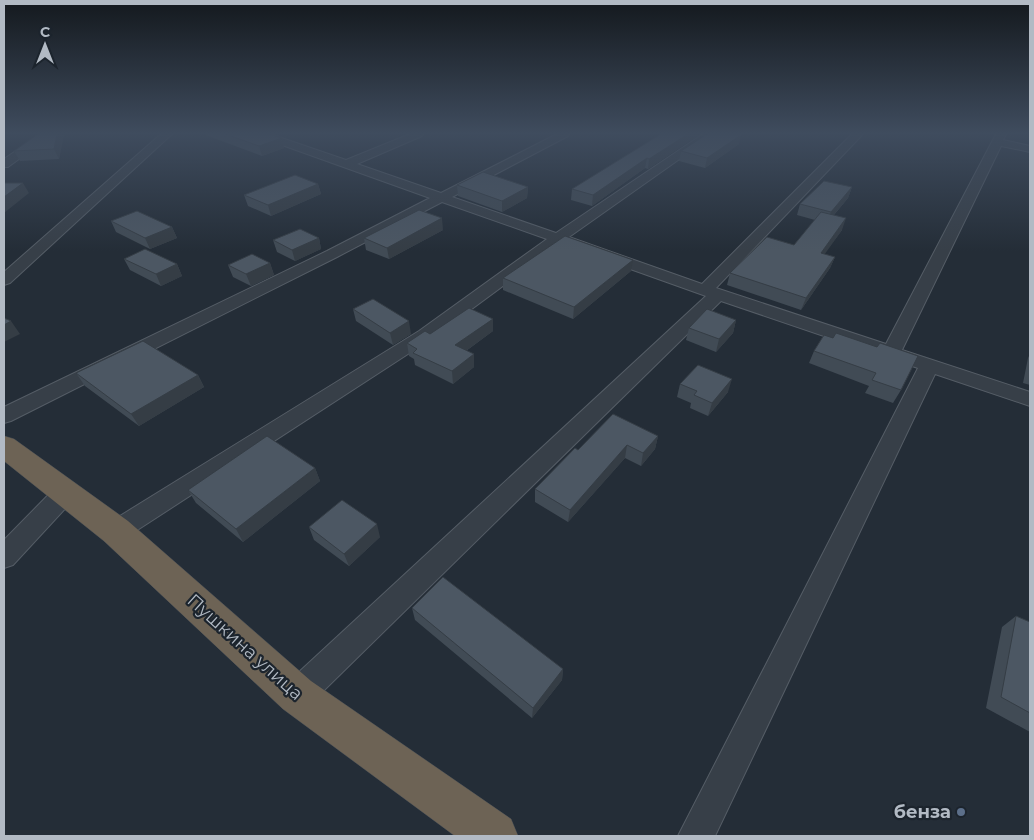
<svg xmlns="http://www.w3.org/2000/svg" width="1034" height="840" font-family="Montserrat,sans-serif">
  <rect width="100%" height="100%" fill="#242d37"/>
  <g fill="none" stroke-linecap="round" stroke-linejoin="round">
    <!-- street casing -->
    <g stroke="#555d66" stroke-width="2">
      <path id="street" d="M41,134h12l-45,33h-4v-8z
        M161,134h11l-162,149 -6,2v-13z
        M256,134h14l76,26 64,-26h13l-1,2 -65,28 84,29 116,-59h12l-1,2 -116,61 104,36 147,-99h12l-146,103 133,47 150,-150h11l-147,154 170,56 110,-210h10l-3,6 27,6v6l-29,-6 -99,204 128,42v14l-95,-32 -220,462h-37l240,-468 -197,-67 -413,405 -11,5 -11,-5 -5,-11 5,-11 420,-388 -146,-52 -129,95 -306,199 -9,3 -9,-3 -4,-7 4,-7 312,-193 128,-92 -105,-37 -105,55 -326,164 -7,2v-16l323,-156 103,-53 -173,-62z
        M66,483l8,2 4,7 -4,7 -61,66 -9,3v-28l54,-55z"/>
    </g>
    <!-- highway casing -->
    <g stroke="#424a53" stroke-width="1">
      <path id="highway" d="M4,436l10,3 114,82 183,160 200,138 7,17h-63l-172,-127 -179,-168 -100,-80z"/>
    </g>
    <!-- street -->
    <use href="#street" fill="#373f48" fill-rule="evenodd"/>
    <!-- highway -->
    <use href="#highway" fill="#6d6355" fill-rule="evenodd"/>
  </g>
  <!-- wall -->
  <path fill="#414b55" d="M38,134h26l-5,25 -39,2 -6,-10z
    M203,134h66l13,4 2,10 -22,8z
    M661,134h39l-52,35 -3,-1 -53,38 -21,-6 1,-11z
    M739,144l-34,24 -26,-7 2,-10z
    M318,184l3,10 -50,22 -23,-10 -4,-11z
    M457,185l71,2 -1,11 -25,14 -44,-16z
    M852,187l-4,11 -14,17 8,15 -18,24 11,3 -5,11 -29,42 -74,-25 3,-12 64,-28 21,-25 -18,-5 3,-11z
    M111,221l61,6 5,11 -27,11 -34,-17z
    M443,230l-54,29 -23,-9 -2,-12z
    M319,238l2,11 -26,12 -18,-9 -4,-12z
    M124,259l53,5 5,12 -21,10 -31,-16z
    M270,263l4,12 -23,11 -18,-9 -5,-12z
    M631,271l-58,48 -70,-29v-12z
    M353,309l58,25 -18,11 -37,-24z
    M736,320l-3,13 -17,19 -30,-12 3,-12z
    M493,331l-27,20 8,3v13l-21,17 -38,-19 -1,-6 -5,-3 -2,-13 23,-9z
    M824,335l77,55 -8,13 -28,-10 4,-7 -60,-23 5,-12z
    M1030,354v31l-7,-2 5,-25z
    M76,373l122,2 6,12 -65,39 -54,-40z
    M680,384l48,8 -20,24 -18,-8 1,-5 -14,-6z
    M658,436l-3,13 -14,17 -16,-8 -57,64 -33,-20v-13l43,-39z
    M315,468l5,13 -77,61 -47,-39 -8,-13z
    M309,527l71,10 -31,29 -35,-26z
    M412,608l151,61 -1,11 -30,38 -117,-98z
    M1016,616l14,6v110l-44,-24 16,-81z"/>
  <!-- shaded-wall -->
  <path fill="#353d45" d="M57,134h7l-5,25 -5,-10z
    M688,134h12l-52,35 1,-10z
    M741,135l-2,9 -34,24 2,-10z
    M282,138l2,10 -22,8 -3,-10z
    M647,158l-2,10 -53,38 1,-11z
    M23,183l6,10 -25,20v-16z
    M318,184l3,10 -50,22 -3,-11z
    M528,187l-1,11 -25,14v-11z
    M852,187l-4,11 -21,25 4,-11z
    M442,218l1,12 -54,29 -2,-11z
    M846,218l-4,12 -25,35 4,-12z
    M172,227l5,11 -27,11 -5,-11z
    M319,238l2,11 -26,12 -3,-11z
    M835,257l-5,11 -29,42 5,-12z
    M633,260l-2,11 -58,48 1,-12z
    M270,263l4,12 -23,11 -5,-12z
    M177,264l5,12 -21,10 -5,-12z
    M493,319v12l-37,27 -1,-13z
    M736,320l-3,13 -17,19 3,-13z
    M11,321l9,13 -16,8v-17z
    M409,321l2,13 -18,11 -3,-12z
    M474,354v13l-21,17 -1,-13z
    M198,375l6,12 -65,39 -8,-12z
    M732,379l-4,13 -20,24 4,-13z
    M658,436l-3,13 -14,17 2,-13z
    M627,445l-2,13 -57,64 2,-12z
    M315,468l5,13 -77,61 -7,-13z
    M377,524l3,13 -31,29 -5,-12z
    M563,669l-1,11 -30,38 1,-10z"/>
  <!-- building -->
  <path fill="#4c5763" stroke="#353d45" d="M38,134h19l-3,15 -40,2z
    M225,134h44l13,4 -23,8z
    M661,134h27l-39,25 -2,-1 -54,37 -21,-6z
    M707,134h34v1l-34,23 -26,-7z
    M483,172l45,15 -26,14 -45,-16z
    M295,175l23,9 -50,21 -24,-10z
    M824,181l28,6 -21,25 -31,-8z
    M4,183h19l-19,14z
    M419,210l23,8 -55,30 -23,-10z
    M137,211l35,16 -27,11 -34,-17z
    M821,212l25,6 -25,35 14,4 -29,41 -76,-25 37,-36 27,8z
    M300,229l19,9 -27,12 -19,-10z
    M565,236l68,24 -59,47 -71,-29z
    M145,249l32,15 -21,10 -32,-15z
    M252,254l18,9 -24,11 -18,-9z
    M373,299l36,22 -19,12 -37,-24z
    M469,308l24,11 -38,26 19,9 -22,17 -39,-18 4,-4 -10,-6 18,-12 5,3z
    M707,309l29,11 -17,19 -30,-11z
    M4,318l7,3 -7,4z
    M836,333l41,14 3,-4 38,13 -17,34 -29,-10 4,-7 -62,-22 10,-16 9,3z
    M143,341l55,34 -67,39 -55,-41z
    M698,365l34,14 -20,24 -18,-8 3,-4 -17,-7z
    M613,414l45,22 -15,17 -16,-8 -57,65 -35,-21 40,-41 3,2z
    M267,436l48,32 -79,61 -48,-39z
    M342,500l35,24 -33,30 -35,-27z
    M443,577l120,92 -30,39 -121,-100z
    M1016,616l14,6v91l-29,-16z"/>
  <!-- sky -->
  <linearGradient id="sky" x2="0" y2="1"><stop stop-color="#14191e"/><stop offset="0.53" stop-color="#3f4c5e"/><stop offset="1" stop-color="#3f4c5e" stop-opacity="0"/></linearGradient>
  <rect width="1034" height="251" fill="url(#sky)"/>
  <!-- markers -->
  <circle fill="#5c6f8a" stroke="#1c242d" stroke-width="2" cx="961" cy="812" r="5"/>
  <g text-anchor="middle" stroke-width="4.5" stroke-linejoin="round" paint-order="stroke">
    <!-- near-street labels -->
    <g font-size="18" fill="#b2bac4" stroke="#1c242d">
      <text transform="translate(245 647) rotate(42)" y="6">Пушкина улица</text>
    </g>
    <!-- near-poi labels -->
    <g font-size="18" font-weight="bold" fill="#b2bac4" stroke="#1c242d" text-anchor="end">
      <text x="951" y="818">бенза</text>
    </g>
  </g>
  <!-- border -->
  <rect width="1034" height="840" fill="none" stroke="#b2bac4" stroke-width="10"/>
  <!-- north arrow -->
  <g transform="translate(45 45)" stroke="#1c242d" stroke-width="4" paint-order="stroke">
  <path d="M0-4L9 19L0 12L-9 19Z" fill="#b2bac4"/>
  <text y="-8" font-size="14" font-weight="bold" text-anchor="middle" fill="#b2bac4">С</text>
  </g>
</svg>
